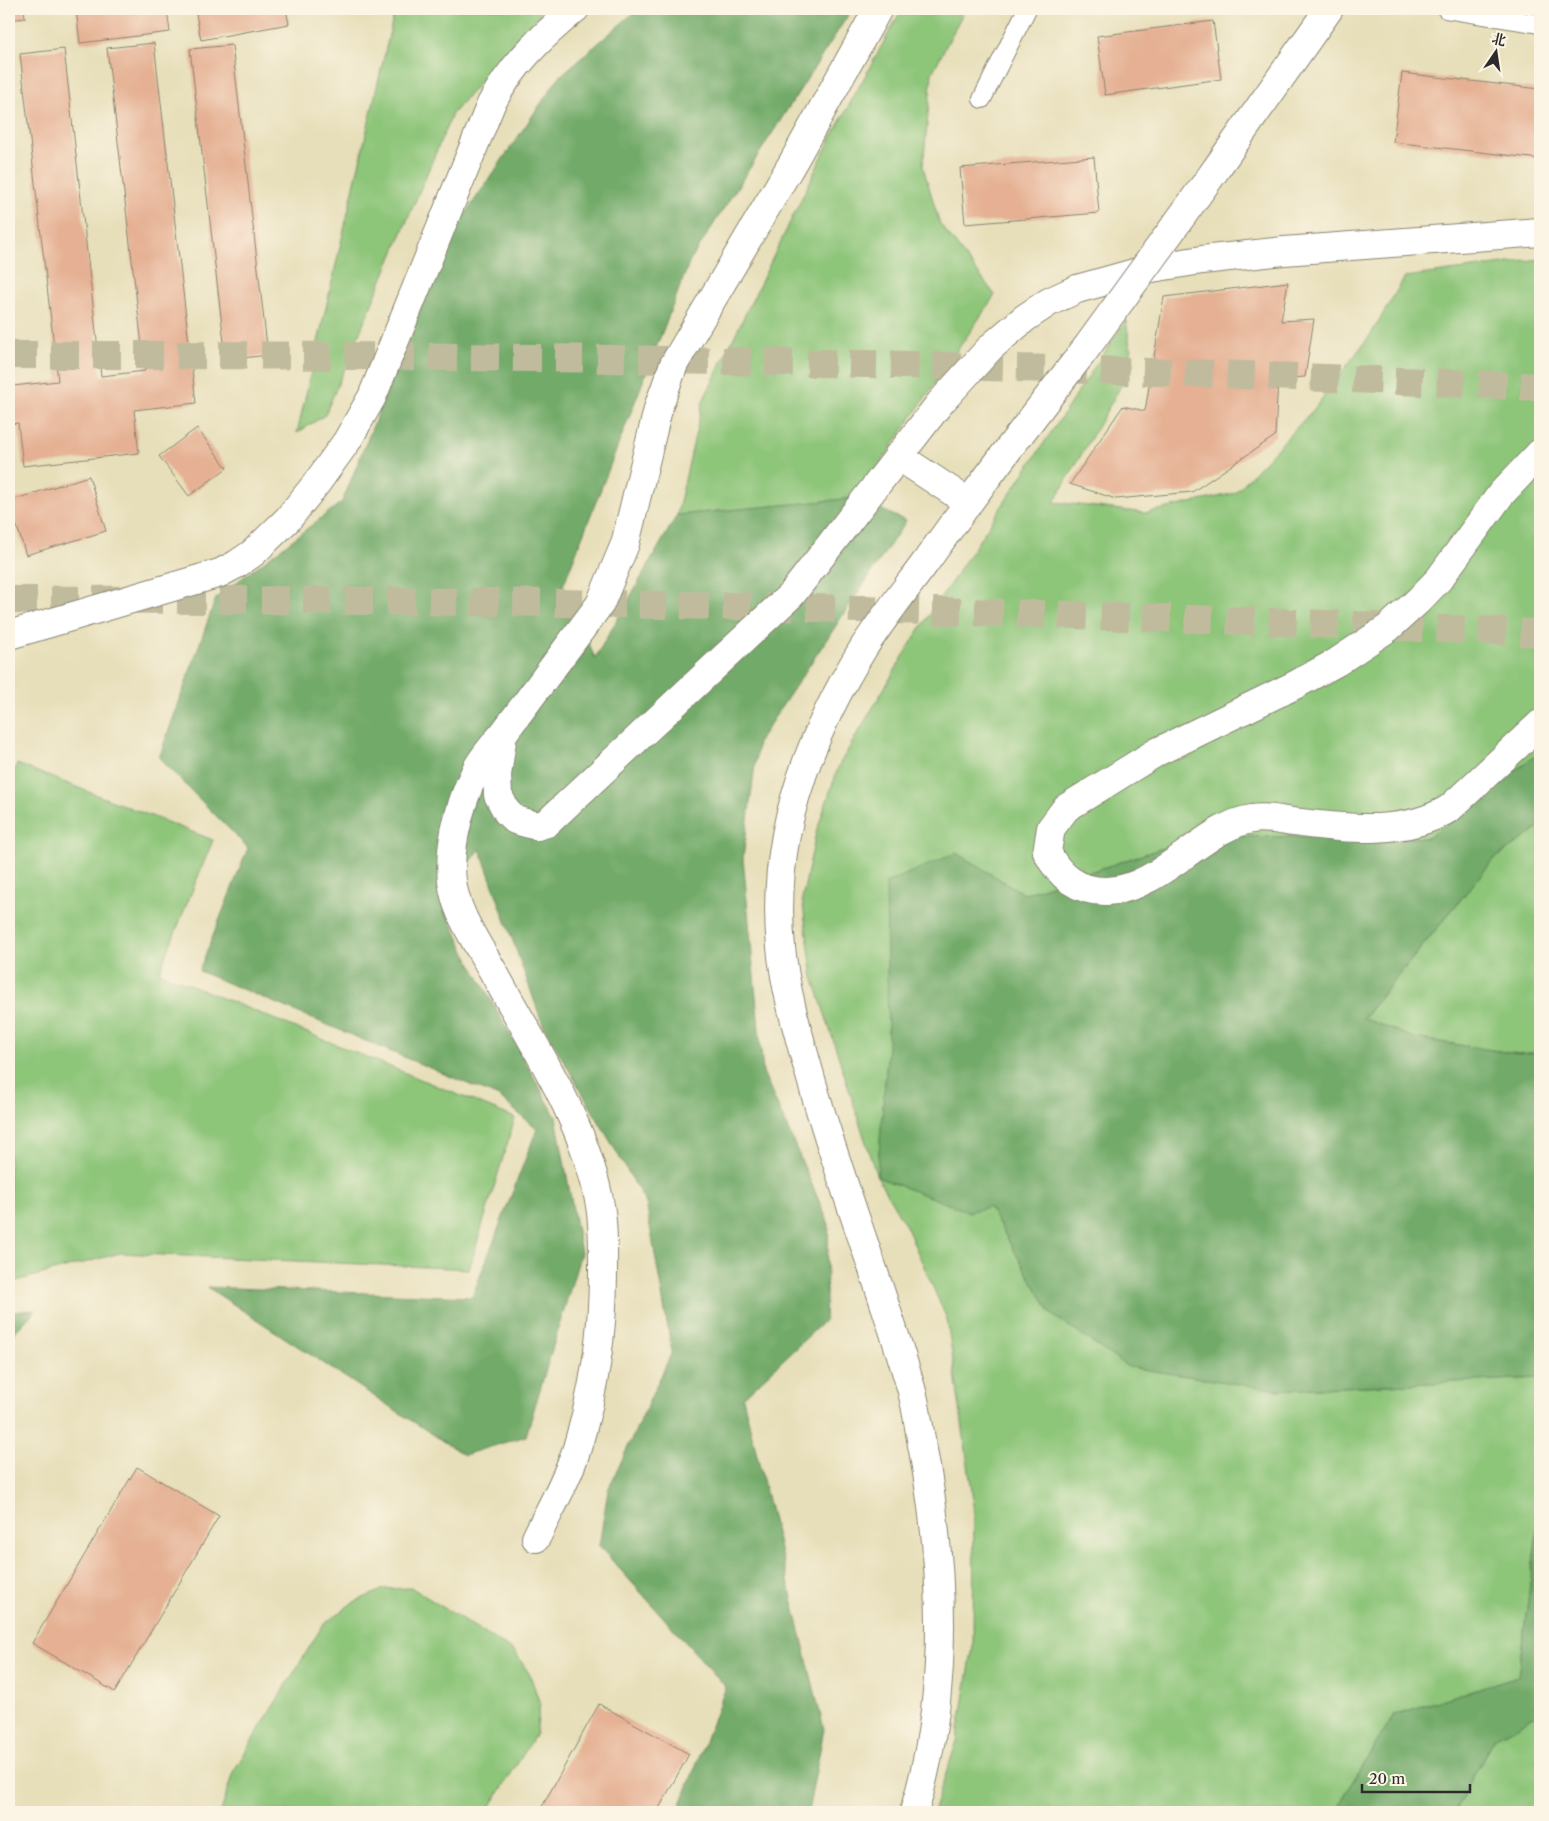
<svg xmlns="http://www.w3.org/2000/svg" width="1549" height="1821" font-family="'Libre Caslon Text','Noto Serif SC',serif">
  <rect width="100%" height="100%" fill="#fcf5e5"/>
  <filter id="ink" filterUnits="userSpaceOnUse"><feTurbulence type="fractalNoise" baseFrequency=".02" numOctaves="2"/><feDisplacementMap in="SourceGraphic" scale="10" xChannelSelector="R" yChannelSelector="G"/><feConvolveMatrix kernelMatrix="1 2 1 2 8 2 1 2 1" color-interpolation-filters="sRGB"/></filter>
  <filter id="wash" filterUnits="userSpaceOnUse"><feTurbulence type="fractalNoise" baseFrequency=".0096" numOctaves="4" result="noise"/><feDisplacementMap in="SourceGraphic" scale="20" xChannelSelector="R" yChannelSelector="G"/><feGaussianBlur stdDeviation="1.12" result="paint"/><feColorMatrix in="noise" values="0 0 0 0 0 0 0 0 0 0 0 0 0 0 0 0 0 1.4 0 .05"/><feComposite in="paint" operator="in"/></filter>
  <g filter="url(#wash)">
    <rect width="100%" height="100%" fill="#e7dfba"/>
    <!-- green -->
    <path fill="#8dc579" stroke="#5c7852" d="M395,9h149l-92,105 -127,301 -28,18z
      M902,9h63l-33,64 -9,94 17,57 55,71 -138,203 -180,17 26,-114 129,-265z
      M1540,259v500l-7,-1 -105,80 -229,-2 -175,58 -68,-41 -68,194 -11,130 112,30 62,107 226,76 263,-12v132l-22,166 -124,39 -48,77 -7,20h-406l24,-71 16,-95 1,-140 -27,-187 -40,-91 -30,-51 -64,-200 -11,-78 14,-66 23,-68 75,-127 212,-318 7,45 -79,137 92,11 89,-20 79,-84 57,-75 34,-57z
      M17,764l196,76 -54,132 356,146 -46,151 -349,-16 -111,30v-496z
      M1540,827v225l-22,2 -104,-16 -51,-19 130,-159z
      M412,1588l103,64 15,23 10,29 -4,30 -49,78h-266l12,-40 90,-147 29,-22 32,-14z
      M1540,1714v98h-86l40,-74z"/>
    <!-- forest -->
    <path fill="#72aa69" stroke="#4e6a4a" d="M638,9h214l-162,252 -127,325 32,72 82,-143 180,-17 49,23 -148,221 -15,116 20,214 66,152 -4,96 -82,78 81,331 -16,83h-130l48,-125 -127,-141 9,-56 64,-138 -26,-149 -103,-178 -63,-176 -38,53 27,58 87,157 25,136 -55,183 -62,19 -257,-168 265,10 65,-168 -38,-32 -300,-126 49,-123 -89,-90 57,-160 126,-96 108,-266 109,-159z
      M1533,757l7,2v68l-47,33 -130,158 51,20 104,16 22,-2v326l-263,12 -149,-23 -77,-53 -62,-107 -20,5 -92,-35 11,-131 -2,-163 70,-30 68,41 175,-58 229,2z
      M36,1310l-27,28v-26z
      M1540,1510v204l-46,24 -40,74h-115l7,-20 48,-77 124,-39z"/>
    <g id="blocks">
      <!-- building -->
      <path fill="#e5b093" d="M9,9h15l1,9 -16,2z
        M76,9h91l3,23 -90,11z
        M195,9h91l3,15 -88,16z
        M1213,21l8,58 -116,16 -8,-59z
        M154,43l42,360 -62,7 5,43 -116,13 -5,-43 -9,1v-62l4,24 45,-5 -38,-327 44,-5 37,327 44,-5 -38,-323z
        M232,45l36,310 -42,5 -36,-311z
        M1402,73l138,16v70l-147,-17z
        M1094,157l5,56 -134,11 -5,-56z
        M1288,282l-7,39 33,-2 -9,58 -27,2 -3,57 -83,56 -76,7 -46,-15 53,-78 22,5 19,-114z
        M197,428l30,40 -38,28 -30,-40z
        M89,476l17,55 -80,24 -17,-54z
        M137,1467l82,49 -104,176 -83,-49z
        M599,1704l90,50 -32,58h-118z"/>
    </g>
  </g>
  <g filter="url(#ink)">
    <use href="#blocks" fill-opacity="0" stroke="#898572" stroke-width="1"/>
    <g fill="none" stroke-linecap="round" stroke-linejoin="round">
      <!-- primary-tunnel -->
      <path stroke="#c1bb9d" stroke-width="28" stroke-dasharray="28 14" stroke-linecap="butt" d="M9,355c510,-1 1021,9 1531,32
        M9,600c511,-2 1021,10 1531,33"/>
      <!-- lane casing -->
      <g stroke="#898572" stroke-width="20">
        <path id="lane" d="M1446,9l94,15
          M982,99l45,-90"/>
      </g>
      <!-- street casing -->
      <g stroke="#898572" stroke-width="30">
        <path id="street" d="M878,9l-85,153 -119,202 -15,41 -34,139 -25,60 -97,130 -6,41 1,20 9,17 8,8 22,6 10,-3 245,-229 148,-191 51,-56 34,-29 24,-16 28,-13 36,-10 39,-11 50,-8 82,-9 256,-19
          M1214,172l115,-163
          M1540,453l-39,41 -62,85 -20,21 -31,28 -51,34 -42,23 -138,67 -91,56 -15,20 -4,24c12,24 32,40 60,39 52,-1 99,-66 145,-72 16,-3 34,3 49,4 49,6 106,12 149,-15l90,-84
          M898,456l70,46
          M9,635l211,-62 17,-9 16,-11 35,-34 28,-35 31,-43 25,-44 119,-293c20,-38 51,-68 84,-95
          M502,735c-9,11 -20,23 -26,35 -17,35 -32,88 -21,126 6,24 27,56 39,77 40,73 89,145 105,227 5,24 4,49 4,73 0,62 -8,116 -26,175 -10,32 -27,61 -41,90
          M914,1812c35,-116 31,-243 9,-362 -4,-20 -6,-42 -12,-62 -30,-104 -71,-205 -100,-309 -12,-43 -26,-88 -30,-132 -5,-48 0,-103 14,-149 15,-52 41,-106 69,-151 19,-29 41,-57 61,-84 52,-74 107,-145 162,-216"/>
      </g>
      <!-- lane -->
      <use href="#lane" stroke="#fff" stroke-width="18"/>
      <!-- street -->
      <use href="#street" stroke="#fff" stroke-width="28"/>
      <!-- street-bridge casing -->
      <g stroke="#898572" stroke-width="30" stroke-linecap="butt">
        <path id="street-bridge" d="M1087,347l127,-175"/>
      </g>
      <!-- street-bridge -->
      <use href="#street-bridge" stroke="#fff" stroke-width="28"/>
    </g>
  </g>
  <!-- margin -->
  <rect width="1549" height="1821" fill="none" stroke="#fcf5e5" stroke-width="30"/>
  <!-- north arrow -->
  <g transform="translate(1496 52) rotate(13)" stroke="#fcf5e5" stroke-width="4" paint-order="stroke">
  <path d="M0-4L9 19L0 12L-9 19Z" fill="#2b2b2b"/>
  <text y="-8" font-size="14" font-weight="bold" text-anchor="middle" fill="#2b2b2b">北</text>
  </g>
  <!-- scale -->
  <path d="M1362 1784v8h108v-8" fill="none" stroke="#2b2b2b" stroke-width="2.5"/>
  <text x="1369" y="1784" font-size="15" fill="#2b2b2b" stroke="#fcf5e5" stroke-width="4" paint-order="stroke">20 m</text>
</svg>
